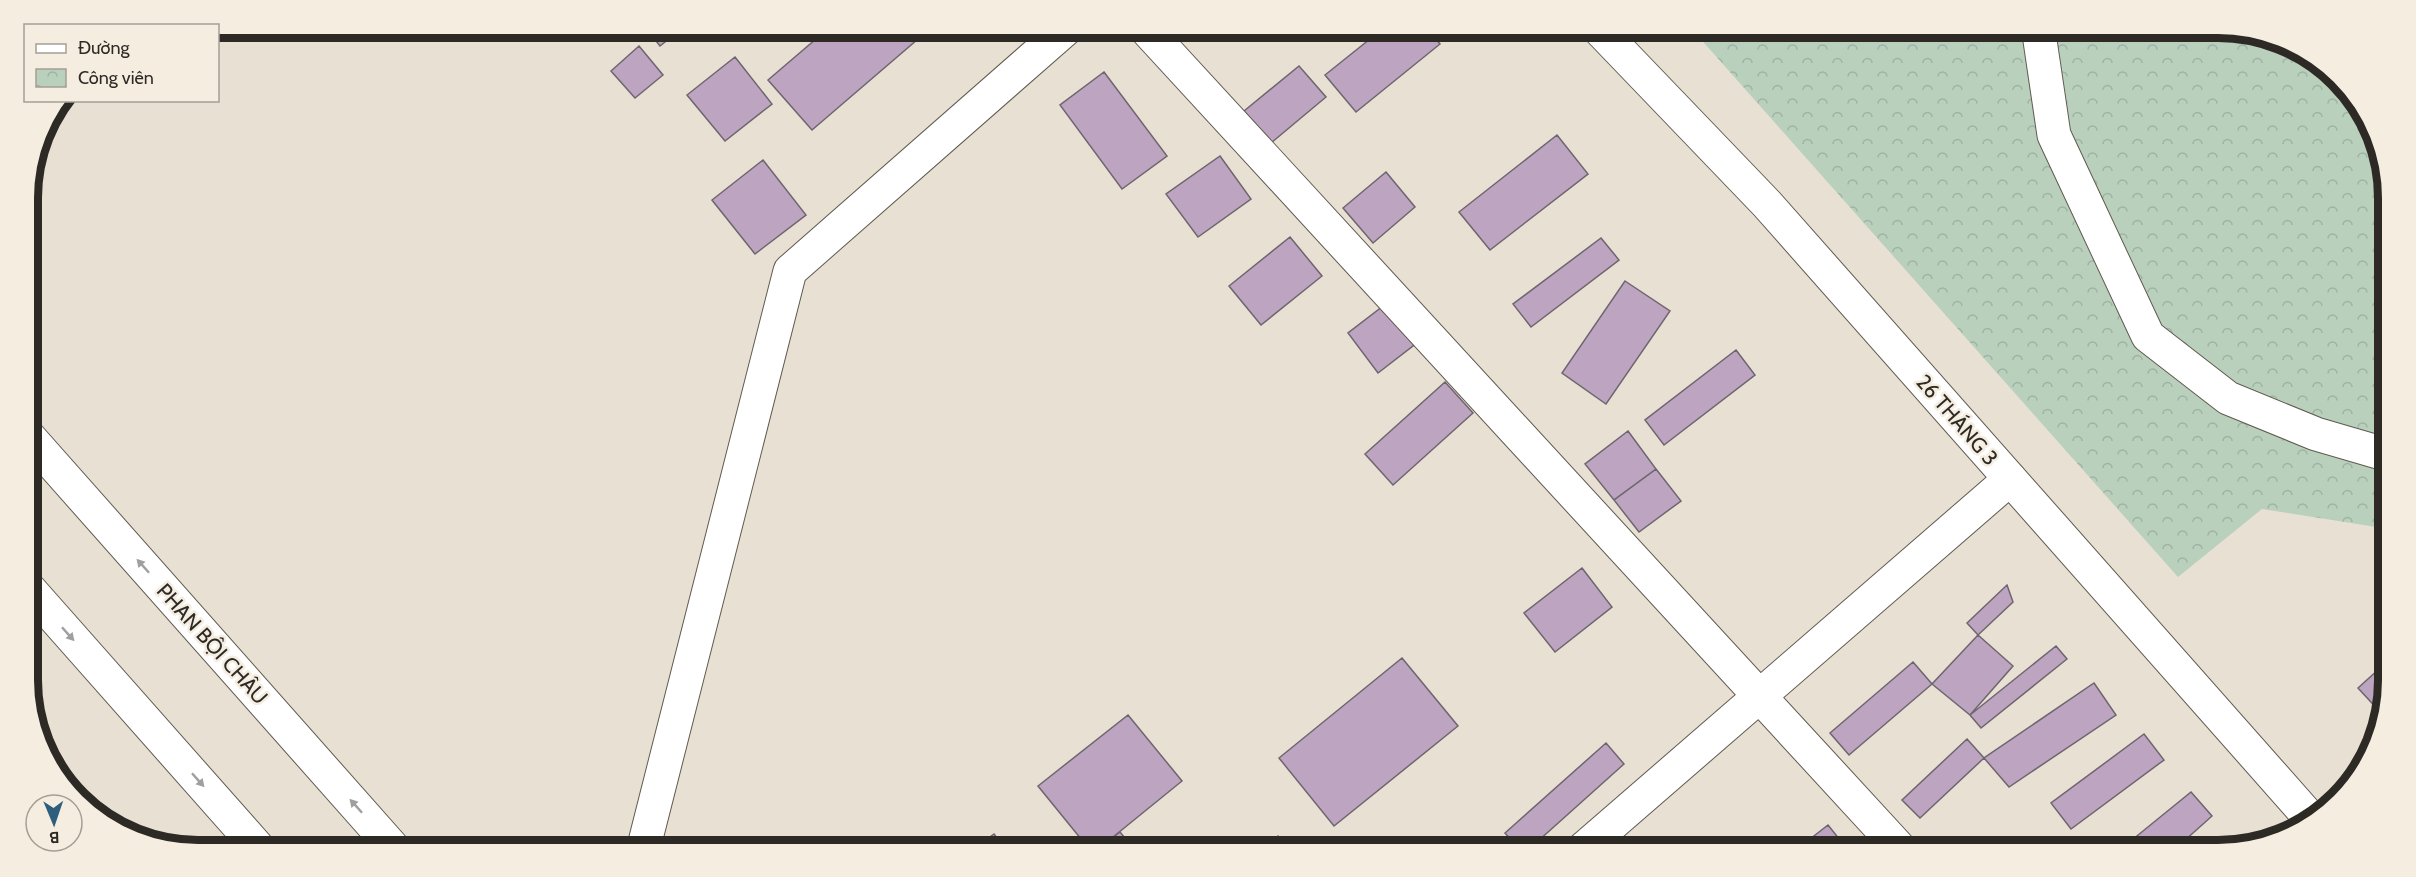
<svg xmlns="http://www.w3.org/2000/svg" width="2416" height="877" font-family="Cabin,sans-serif">
  <defs>
    <pattern id="park-crowns" width="20" height="18" patternUnits="userSpaceOnUse" patternTransform="scale(1.5)"><rect width="20" height="18" fill="#b9d0bd"/><path d="M2 6a3 3 0 1 1 6 0M12 15a3 3 0 1 1 6 0" fill="none" stroke="#9fb3a2"/></pattern>
  </defs>
  <rect width="100%" height="100%" fill="#e7e0d3"/>
  <!-- park -->
  <path fill="url(#park-crowns)" d="M1690,27h528l55,9 74,49 40,90 2,354 -127,-20 -84,68z"/>
  <!-- building -->
  <path fill="#bda4c0" stroke="#6e656f" stroke-width="1.5" d="M645,27h39l-24,19z
    M771,27h14l-8,7z
    M830,27h102l-120,103 -44,-50z
    M1385,27h41l14,17 -84,68 -31,-37z
    M639,46l24,29 -28,23 -24,-27z
    M735,57l37,47 -47,37 -38,-46z
    M1299,66l27,31 -55,46 -27,-32z
    M1104,72l63,84 -45,33 -62,-84z
    M1557,135l31,39 -98,76 -31,-38z
    M1220,156l31,43 -53,38 -32,-43z
    M763,160l43,55 -51,39 -43,-54z
    M1386,172l29,35 -42,36 -30,-35z
    M1290,237l32,39 -61,49 -32,-39z
    M1601,238l18,22 -88,67 -18,-23z
    M1625,281l45,30 -64,93 -44,-31z
    M1387,303l31,39 -40,31 -30,-40z
    M1736,350l19,25 -91,70 -19,-25z
    M1445,382l28,31 -80,72 -28,-31z
    M1628,431l28,38 -42,31 -29,-36z
    M1656,469l25,32 -42,31 -25,-32z
    M1582,568l30,39 -57,45 -31,-39z
    M2007,585l6,17 -35,33 -11,-12z
    M1978,635l35,31 -43,49 -38,-31z
    M2056,646l11,13 -86,69 -11,-13z
    M1402,658l56,68 -124,100 -55,-68z
    M2389,660v19l-6,36 -25,-27z
    M1913,662l19,22 -83,71 -19,-22z
    M2094,683l22,32 -107,72 -25,-29z
    M1128,715l54,66 -85,69h-7l-52,-64z
    M2144,734l20,26 -93,69 -20,-26z
    M1967,739l17,19 -64,60 -18,-18z
    M1606,743l18,21 -96,86h-8l-15,-17z
    M2191,792l21,24 -38,34h-42l-5,-6z
    M1828,825l20,25h-52z
    M1120,832l15,18h-38z
    M994,834l12,16h-34z
    M1278,836l11,14h-28z"/>
  <g fill="none" stroke-linecap="round" stroke-linejoin="round">
    <!-- street casing -->
    <g stroke="#605a4f" stroke-width="35">
      <path id="street" d="M1144,27l757,823
        M2038,27l16,108 94,201 80,62 88,36 72,21
        M643,850l147,-579 278,-244
        M1582,850l428,-371"/>
    </g>
    <!-- secondary casing -->
    <g stroke="#605a4f" stroke-width="35">
      <path id="secondary" d="M1597,27l170,177 544,615
        M29,437l366,413
        M30,590l230,260"/>
    </g>
    <!-- street -->
    <use href="#street" stroke="#fff" stroke-width="33"/>
    <!-- secondary -->
    <use href="#secondary" stroke="#fff" stroke-width="33"/>
  </g>
  <!-- one-way arrows -->
  <defs><path id="oneway-solid" d="M-6-.8H1V-3.2L6.5 0L1 3.2V.8H-6Z" transform="scale(1.5)"/></defs>
  <g fill="#a09f9d">
    <use href="#oneway-solid" transform="translate(143 566) rotate(-132)"/>
    <use href="#oneway-solid" transform="translate(68 634) rotate(48)"/>
    <use href="#oneway-solid" transform="translate(198 780) rotate(48)"/>
    <use href="#oneway-solid" transform="translate(356 806) rotate(-132)"/>
  </g>
  <g text-anchor="middle" stroke-width="5" stroke-linejoin="round" paint-order="stroke">
    <!-- street labels -->
    <g font-size="21" fill="#2d2a26" stroke="#f4ede0">
      <text transform="translate(1957 420) rotate(49)" y="7">26 THÁNG 3</text>
      <text transform="translate(212 644) rotate(48)" y="7">PHAN BỘI CHÂU</text>
    </g>
  </g>
  <!-- crop -->
  <path d="M0 0H2416V877H0ZM198 38H2218A160 160 0 0 1 2378 198V680A160 160 0 0 1 2218 840H198A160 160 0 0 1 38 680V198A160 160 0 0 1 198 38Z" fill="#f4ede0" fill-rule="evenodd"/>
  <path fill="none" stroke="#2d2a26" stroke-width="8" d="M198 38H2218A160 160 0 0 1 2378 198V680A160 160 0 0 1 2218 840H198A160 160 0 0 1 38 680V198A160 160 0 0 1 198 38Z"/>
  <!-- legend -->
  <rect x="24" y="24" width="195" height="78" fill="#f4ede0" stroke="#a49f96" stroke-width="1.5"/>
  <rect x="36" y="44" width="30" height="9" fill="#ffffff" stroke="#a49f96" stroke-width="1.5"/>
  <text x="78" y="54" font-size="18" fill="#2d2a26">Đường</text>
  <rect x="36" y="69" width="30" height="18" fill="url(#park-crowns)" stroke="#a49f96" stroke-width="1.5"/>
  <text x="78" y="84" font-size="18" fill="#2d2a26">Công viên</text>
  <!-- north arrow -->
  <g transform="translate(54 823) rotate(178)"><circle r="28" fill="#f4ede0" stroke="#a49f96" stroke-width="1.5"/>
  <path d="M0-4.5L10 22L0 15L-10 22Z" fill="#2e5e7d"/>
  <text y="-9" font-size="16" font-weight="bold" text-anchor="middle" fill="#2d2a26">B</text>
  </g>
</svg>
